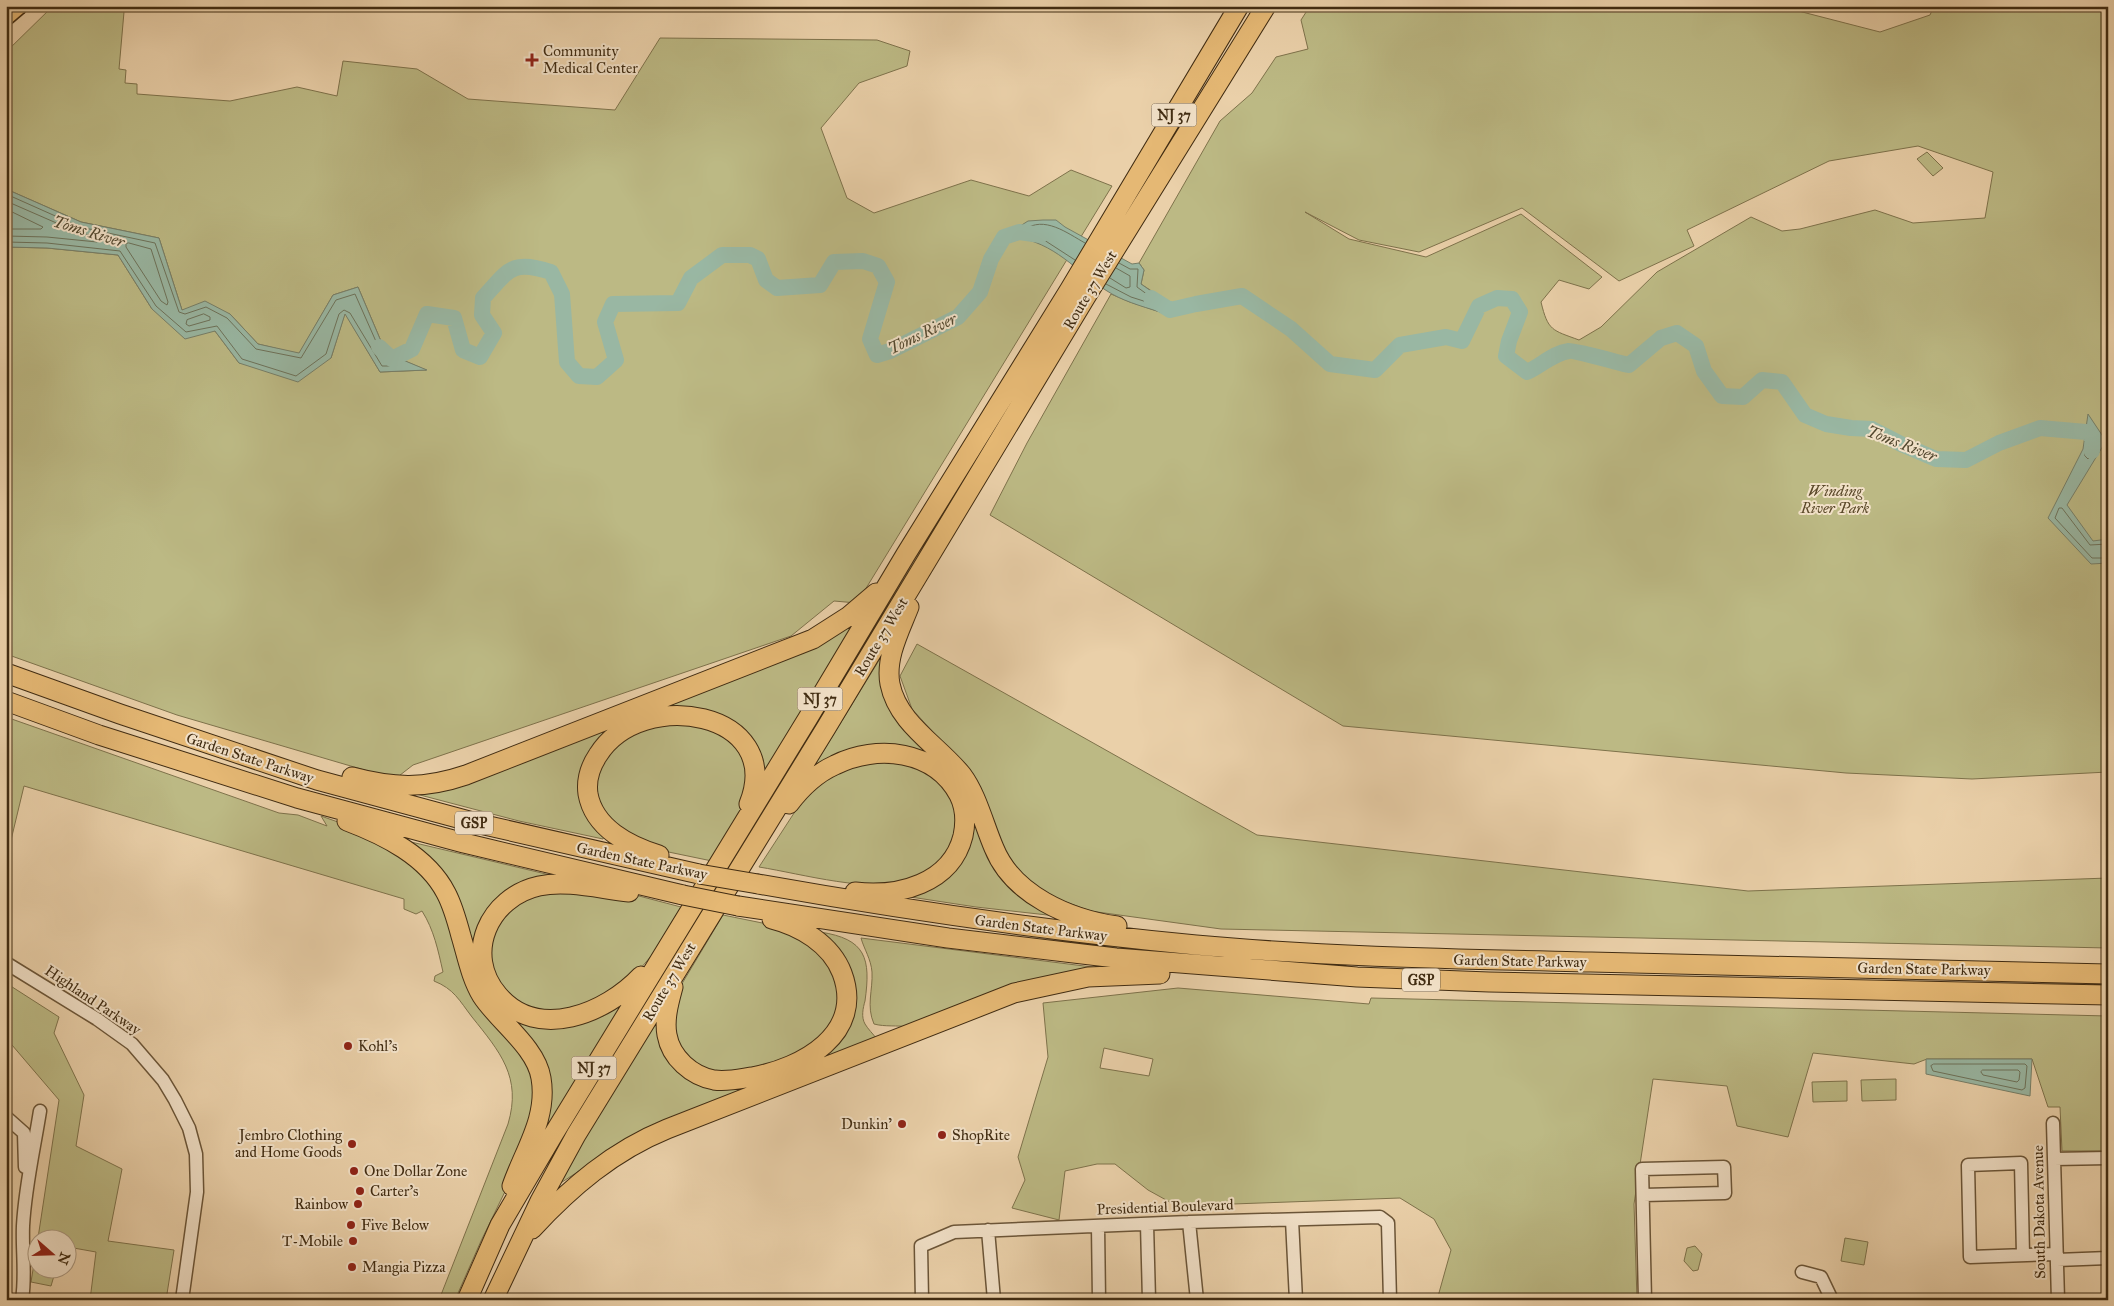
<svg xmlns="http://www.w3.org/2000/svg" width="2114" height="1306" font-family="'IM FELL Great Primer',serif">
  <rect width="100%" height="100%" fill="#ead0a9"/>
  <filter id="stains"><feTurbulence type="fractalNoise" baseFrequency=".004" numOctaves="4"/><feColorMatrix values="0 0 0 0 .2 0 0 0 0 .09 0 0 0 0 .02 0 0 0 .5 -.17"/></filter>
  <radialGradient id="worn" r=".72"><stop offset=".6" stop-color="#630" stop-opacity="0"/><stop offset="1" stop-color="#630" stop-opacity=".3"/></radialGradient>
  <!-- green -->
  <path fill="#bcb984" stroke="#7e724b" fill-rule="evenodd" d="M53,6h60l11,6 -5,57 7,1 -1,13 12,1v10l93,7 67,-14 40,9 6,-35 74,8 51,30 147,11 45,-72 217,2 33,11 -3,15 -48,17 -38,45 26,70 27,15 97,-33 58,16 42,-26 41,16 -255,417 -23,-2 -43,35 -378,129 -18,14 -218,-64 -171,-61v-407l41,1 71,7 34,54 63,22 24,32 92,-5 14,-45 35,59 46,-2 -40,-17 -28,-66 -25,8 -34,59 -41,-10 -28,-30 -48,-4 -23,-72 -78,-16 -75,-33v-137z
    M1310,6h469l101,26 50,-17 4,-9h174v766l-136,7 -126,-6 -503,-47 -353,-211 37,-72 84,-149 19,8 36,12 8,-8 -33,-22 3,-14 -5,-7 81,-142 32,-28 24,-36 32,-8 -7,-29zM1918,146l75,26 -8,46 -72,5 -38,-13 -75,19 -18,2 -31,-14 -94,55 -56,55 -22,13c-27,-10 -31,-9 -38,-38l18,-22 30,9 13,-12 -81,-63 -95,43 -77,-18 -44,-27 54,28 60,12 103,-44 97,73 75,-35 -7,-16 142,-69z
    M1927,152l16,16 -10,8 -16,-17z
    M854,624l-95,160 -3,-27 -78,-47 -90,50 16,76 -1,3 -84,-18 -118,-31z
    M889,644l-4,27 62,95 46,91 63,59 -80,-9 -72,-11 11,-5 53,-61 -38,-72 -117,10z
    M917,644l340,191 491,56 360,-13v70l-887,-19 -131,-18 -48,-18 -35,-34 -32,-81 -63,-69 -12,-33z
    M6,717l273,96 19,2 29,11 -6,-10 31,11 73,45 102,185 10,40 -23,76 -33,68 -26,59h-16l69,-176c14,-47 -8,-72 -36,-107 -13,-17 -18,-28 -38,-36l1,-5 8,-4c-5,-22 -9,-42 -21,-61l-6,3 -12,-5v-10l-380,-113 -18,75z
    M654,723l63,5 31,32 -2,41 -34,60 -58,-12 -49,-30 -11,-35 14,-34z
    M884,759c22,3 35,5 53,18 20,15 26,48 16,69 -6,15 -26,29 -40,34 -42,14 -110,-6 -154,-13l50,-77 47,-28z
    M407,841l160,38 -50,9 -39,63 44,66 102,-16 -90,149 13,-52 -59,-102 -30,-90z
    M578,889l61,7 42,11 -29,48 -18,21 -38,29 -47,8 -34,-9 -25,-34 2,-42 29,-30z
    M723,915l54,11 47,27 17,36 -10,40 -38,30 -74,15 -14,-3 -29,-26 -2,-48z
    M820,932c46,7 51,26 45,69 -2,7 -4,16 0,23 3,5 8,10 12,15l-284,123 -34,22 15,-30 87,-141 20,56 90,9 79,-65z
    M861,938l239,30 -191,59c-12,-2 -24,0 -35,-3 -8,-18 -1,-34 -2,-52 -1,-13 -8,-23 -11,-34z
    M6,983l53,34 -5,16 30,62 -8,51 46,23 -14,72 66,9 -8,50h-76l6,-48 -28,-5v-9h-30l21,-138 -53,-62z
    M1178,988l191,16 2,-6 737,18v135h-46l-2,-44h-12l-16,-48h-105l-13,5 -101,-11 -25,84 -51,-11 -10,-40 -74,-7 -19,125 3,96h-200l14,-50 -17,-31 -34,-21 -223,8 -29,-16 -33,-26h-18l-32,7 -6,49 -47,-12 13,-28 -7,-23 30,-100 -5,-54zM1104,1048l49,11 -4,17 -49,-8z
    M1896,1079v21l-34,1 -1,-21z
    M1847,1081v20l-34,1 -1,-20z
    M1845,1238l23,4 -4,23 -23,-4z
    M38,1239v29l18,1 -5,17 -20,-4z
    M1695,1246l7,8 -4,16 -5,1 -9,-10 3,-13z"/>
  <!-- water -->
  <path fill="#99b7a3" stroke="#767f69" d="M6,189l75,33 78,16 23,72 23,-9 25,13 28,30 41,9 34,-58 25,-8 28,66 41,17 -47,2 -35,-58 -14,44 -33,24 -59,-19 -24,-32 -30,8 -33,-30 -34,-54 -71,-7 -41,-1z
    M1043,220h13l9,7 67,37 7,-1 5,7 -3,14 33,23 -8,7c-18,-6 -38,-11 -54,-20 -33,-19 -51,-47 -91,-56l-4,-10 11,-7z
    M2088,414l18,27 -39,64 26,36 15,-2v24l-17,1 -43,-46 35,-69z
    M1926,1059h106l-2,37 -104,-22z"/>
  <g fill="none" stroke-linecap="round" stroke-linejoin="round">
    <!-- shore -->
    <path stroke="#6d725a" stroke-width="1" d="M6,194l74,33 75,16 24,69 6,2 21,-7 21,11 29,31 45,9 35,-58 19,-6 27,61 12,7 1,2 -2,2h-11l-32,-53 -6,-3 -5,4 -13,40 -30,22 -54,-17 -25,-33 -31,6 -30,-26 -36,-55 -73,-8 -41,-1
      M6,201l71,31 21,5 2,2 -3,3 -50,-5 -41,-1
      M6,209l37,18 -2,2h-35
      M129,243l22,6 17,53 -1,3 -6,-4 -35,-54v-3z
      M1075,260l-34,-22 -16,-4 -1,-4c20,-15 43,3 61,13
      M1110,278l16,10 4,-1v-11l-14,-8
      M1106,284l25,13 22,7 3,-1 -1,-3 -18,-13 1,-18h-8l-11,-6
      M204,314l6,3v3l-21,6 -3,-2 1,-4z
      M2091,432l4,1 5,8 -12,18 -3,-3z
      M2108,544l-18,1 -28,-37h-3l-4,10 37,40h16
      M1934,1064h91l2,2 -2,22 -3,2 -89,-19 -2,-5z
      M1983,1070h35l2,2 -1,8 -2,2 -34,-7 -2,-3z"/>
    <!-- river -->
    <path stroke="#99b7a3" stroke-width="16" d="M1151,298l19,12 26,-6 46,-8 49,33 39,35 45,6 25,-25 46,-8 16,4 17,-35 18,-8 15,1 8,13 -11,29 -3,15 21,16c14,-6 26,-19 42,-21 4,-1 51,12 60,14l32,-27 16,-5 19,13 8,25 18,25 21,1 19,-17 20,2 23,33 21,9 25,4 21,1 29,15 35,15 30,1 33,-17 41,-15 46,4 7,6 -1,13
      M379,347l13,12 20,-10 15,-35 27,4 9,32 17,7 14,-24 -12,-18 1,-17c26,-28 28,-39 68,-26l11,22 5,68 12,14 18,1 19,-17 -11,-38 8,-18 65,-1 13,-25 31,-23h28l8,4 8,21 11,8 43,-3 14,-23 29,-1 15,5 9,16 -17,57 7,16 13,-4 68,-34 22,-25 11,-33 13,-22 15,-5 22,3"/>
    <!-- minor casing -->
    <g stroke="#6b5538" stroke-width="15">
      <path id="minor" d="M6,963l91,56 35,25 31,36 12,20 14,28 7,26 1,38 -15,108
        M6,1117l18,16 1,34
        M2053,1123l5,177
        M2054,1159l54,-1
        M1643,1195l82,-2 -1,-26 -82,2 3,131
        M1292,1220l4,80
        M1189,1222l8,78
        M1147,1224l2,76
        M1098,1226l1,74
        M988,1230l6,70
        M2023,1255l-2,-92 -53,2 2,92 87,-3
        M2057,1260l51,-2
        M1802,1272l19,5 11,23
        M22,1300c4,-25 0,-49 1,-74 2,-39 11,-77 17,-115
        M922,1300l-1,-54 33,-14 235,-10 191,-5 8,6 2,77"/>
    </g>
    <!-- major casing -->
    <g stroke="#412c12" stroke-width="19">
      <path id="major" d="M6,17l13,-11"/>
    </g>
    <!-- highway casing -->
    <g stroke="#412c12" stroke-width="21">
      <path id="highway" d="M909,607c-9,23 -24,51 -19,77 8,40 48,61 72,91 15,20 22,50 32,73 19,47 75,71 123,78
        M6,673l114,41 197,66 163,44 219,50
        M6,701l93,34 198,63 167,45 219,52
        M352,777c41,11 73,12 114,-2l347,-136 36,-23 27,-23
        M789,804c12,-16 28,-31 46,-39 42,-21 100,-15 124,30 6,12 7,27 4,41 -12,48 -65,61 -108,56
        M347,821c37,14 80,35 99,72 7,13 11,28 15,43 6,20 10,42 21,60 17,26 54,51 59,82 7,40 -17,73 -29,108
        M659,855c-30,-9 -65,-27 -71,-61 -2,-14 2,-27 10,-39 43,-69 188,-44 151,49
        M758,884c146,26 291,47 438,61 131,12 263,14 395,17 172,4 344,8 517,12
        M629,892c-29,-3 -62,-12 -90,-6 -50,11 -76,68 -41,109 40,47 108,18 143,-19
        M738,906l210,32 168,20 241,19 132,5 619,13
        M673,987c-4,15 -9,32 -6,48 4,23 25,41 47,45 13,2 25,-1 38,-3 50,-9 113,-43 90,-104 -11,-29 -42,-47 -70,-54
        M532,1229c39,-42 81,-78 135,-100l347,-136 74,-16 72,-3
        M467,1300l33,-75 53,-90 255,-417 98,-164 164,-265 169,-283
        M493,1300l47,-99 36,-66 250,-407 259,-430 181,-292"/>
    </g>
    <!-- minor -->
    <use href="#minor" stroke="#f1e0c7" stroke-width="12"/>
    <!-- major -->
    <use href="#major" stroke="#e5b874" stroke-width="16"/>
    <!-- highway -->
    <use href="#highway" stroke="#e5b874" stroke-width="19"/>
    <!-- highway-bridge casing -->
    <g stroke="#412c12" stroke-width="21" stroke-linecap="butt">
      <path id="highway-bridge" d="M699,874l59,10
        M683,895l55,11"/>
    </g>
    <!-- highway-bridge -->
    <use href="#highway-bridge" stroke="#e5b874" stroke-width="19"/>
  </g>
  <!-- markers -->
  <g fill="#8f2418" stroke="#f1e0c7" stroke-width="2">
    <path d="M529.5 52.5h5v5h5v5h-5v5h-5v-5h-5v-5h5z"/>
    <circle cx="348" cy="1046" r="5"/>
    <circle cx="902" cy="1124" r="5"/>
    <circle cx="942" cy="1135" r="5"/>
    <circle cx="352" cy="1144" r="5"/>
    <circle cx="354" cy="1171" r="5"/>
    <circle cx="360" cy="1191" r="5"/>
    <circle cx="358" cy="1204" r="5"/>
    <circle cx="351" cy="1225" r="5"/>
    <circle cx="353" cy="1241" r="5"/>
    <circle cx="352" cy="1267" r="5"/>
  </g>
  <g text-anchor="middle" stroke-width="4" stroke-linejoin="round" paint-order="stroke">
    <!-- shield labels -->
    <g fill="#f1e0c7" stroke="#766248" stroke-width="1">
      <rect x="1151.5" y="103.5" width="45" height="23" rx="4"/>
      <rect x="797.5" y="687.5" width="45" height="23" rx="4"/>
      <rect x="455" y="811.5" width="38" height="23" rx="4"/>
      <rect x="1402" y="968.5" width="38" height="23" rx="4"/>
      <rect x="571.5" y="1056.5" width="45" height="23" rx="4"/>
    </g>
    <g font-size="14" font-weight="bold" fill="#412c12">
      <text x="1174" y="120">NJ 37</text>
      <text x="820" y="704">NJ 37</text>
      <text x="474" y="828">GSP</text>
      <text x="1421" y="985">GSP</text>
      <text x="594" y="1073">NJ 37</text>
    </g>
    <!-- poi labels -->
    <g font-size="15" fill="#412c12" stroke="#f1e0c7" text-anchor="start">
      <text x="543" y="56">Community<tspan x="543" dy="17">Medical Center</tspan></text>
      <text x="358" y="1051">Kohl's</text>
      <text x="892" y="1129" text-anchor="end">Dunkin'</text>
      <text x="342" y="1140" text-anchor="end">Jembro Clothing<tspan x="342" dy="17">and Home Goods</tspan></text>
      <text x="952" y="1140">ShopRite</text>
      <text x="364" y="1176">One Dollar Zone</text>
      <text x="370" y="1196">Carter's</text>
      <text x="348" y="1209" text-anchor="end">Rainbow</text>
      <text x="361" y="1230">Five Below</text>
      <text x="343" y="1246" text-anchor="end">T-Mobile</text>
      <text x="362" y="1272">Mangia Pizza</text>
    </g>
    <!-- street labels -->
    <g font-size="15" fill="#412c12" stroke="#f1e0c7">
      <text transform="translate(1090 290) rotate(-59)" y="5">Route 37 West</text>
      <text transform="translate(881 637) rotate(-59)" y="5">Route 37 West</text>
      <text transform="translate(250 758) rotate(18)" y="5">Garden State Parkway</text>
      <text transform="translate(642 861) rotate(12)" y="5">Garden State Parkway</text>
      <text transform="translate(1041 928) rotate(7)" y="5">Garden State Parkway</text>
      <text transform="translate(1520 961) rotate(1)" y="5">Garden State Parkway</text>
      <text transform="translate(1924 969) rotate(1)" y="5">Garden State Parkway</text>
      <text transform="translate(669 982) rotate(-59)" y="5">Route 37 West</text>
      <text transform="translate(93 1000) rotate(34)" y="5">Highland Parkway</text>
      <text transform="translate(1165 1207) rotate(-2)" y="5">Presidential Boulevard</text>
      <text transform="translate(2039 1212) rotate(-91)" y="5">South Dakota Avenue</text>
    </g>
    <!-- park labels -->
    <g font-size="15" font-style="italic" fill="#5a4829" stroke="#f1e0c7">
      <text x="1835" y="496">Winding<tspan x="1835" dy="17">River Park</tspan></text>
    </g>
    <!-- water labels -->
    <g font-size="16" font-style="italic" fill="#53482f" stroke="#f1e0c7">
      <text transform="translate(89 231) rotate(17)" y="6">Toms River</text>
      <text transform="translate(922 333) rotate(-26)" y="6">Toms River</text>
      <text transform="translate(1902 443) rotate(21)" y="6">Toms River</text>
    </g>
  </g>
  <!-- margin -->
  <rect width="2114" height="1306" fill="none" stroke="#ead0a9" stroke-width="25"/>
  <rect x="8" y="8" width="2099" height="1291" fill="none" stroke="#412c12" stroke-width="2.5"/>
  <rect x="12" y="12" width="2089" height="1281" fill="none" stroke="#412c12"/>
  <!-- north arrow -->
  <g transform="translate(52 1254) rotate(110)"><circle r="24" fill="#f1e0c7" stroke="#ab987f"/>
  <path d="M0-4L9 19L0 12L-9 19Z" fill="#8f2418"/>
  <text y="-8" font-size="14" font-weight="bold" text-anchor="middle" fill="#412c12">N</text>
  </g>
  <rect width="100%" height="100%" filter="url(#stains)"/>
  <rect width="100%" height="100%" fill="url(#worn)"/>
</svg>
